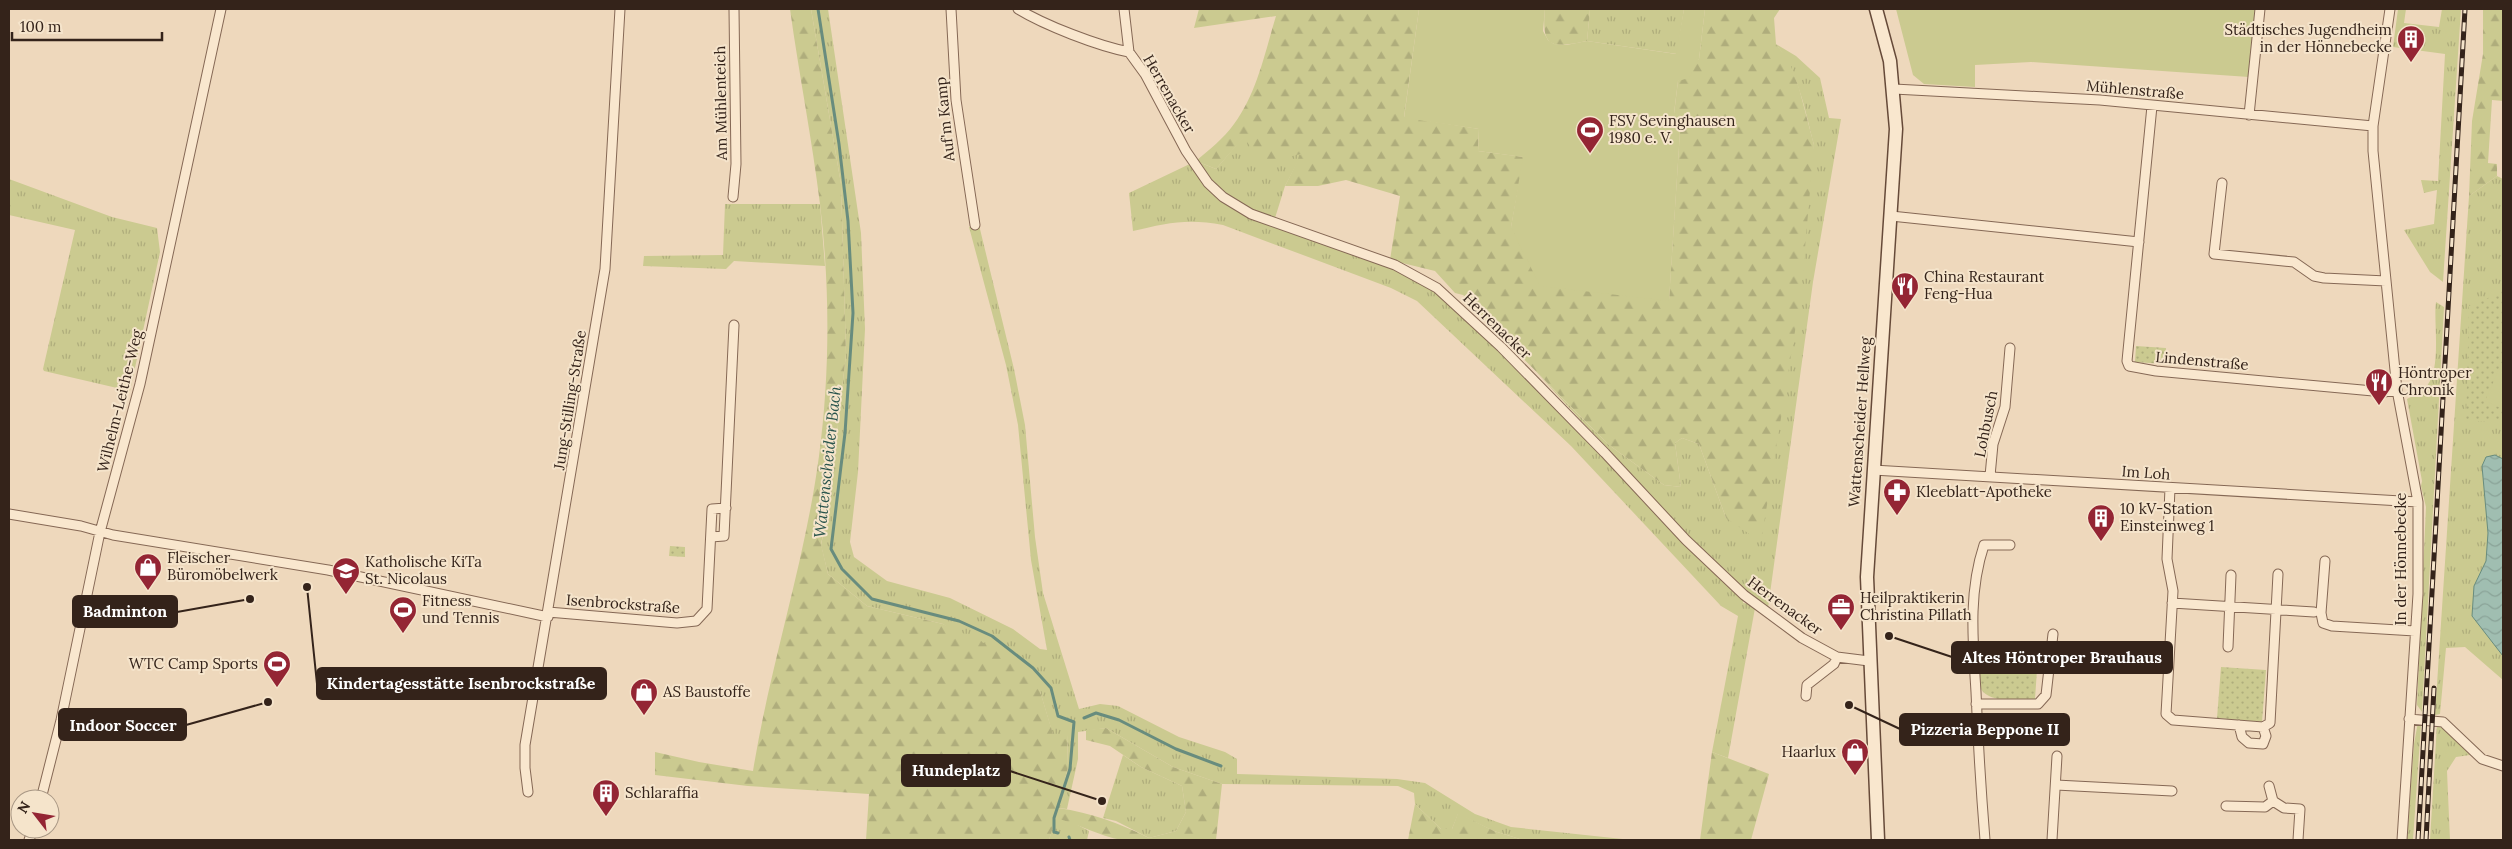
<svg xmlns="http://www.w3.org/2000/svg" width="2512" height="849" font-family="Lora,serif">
  <defs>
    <pattern id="grass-tufts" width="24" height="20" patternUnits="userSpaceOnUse" patternTransform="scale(1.25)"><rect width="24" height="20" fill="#cbca90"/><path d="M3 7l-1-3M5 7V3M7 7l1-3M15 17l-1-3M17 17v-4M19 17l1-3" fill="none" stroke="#afad7c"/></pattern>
    <pattern id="forest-firs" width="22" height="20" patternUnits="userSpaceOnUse" patternTransform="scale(1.25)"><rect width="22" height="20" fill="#cbca90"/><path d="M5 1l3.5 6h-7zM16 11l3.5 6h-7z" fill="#afad7c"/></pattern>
    <pattern id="park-dots" width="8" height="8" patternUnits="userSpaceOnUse" patternTransform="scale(1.25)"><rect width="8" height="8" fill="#cbca90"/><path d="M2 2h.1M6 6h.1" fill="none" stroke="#afad7c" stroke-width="1.8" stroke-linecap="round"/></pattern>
    <pattern id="water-waves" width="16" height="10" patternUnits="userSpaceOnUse" patternTransform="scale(1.25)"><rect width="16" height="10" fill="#a0beb1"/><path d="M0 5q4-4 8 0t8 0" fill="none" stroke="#8aa398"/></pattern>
  </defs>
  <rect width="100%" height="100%" fill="#eed8bc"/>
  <!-- grass -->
  <path fill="url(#grass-tufts)" d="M811,9h17l33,224 4,96 -7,143 -8,70 4,15 33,24 63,17 63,31 27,20 7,1 -16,-90 -13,-135 -12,-60 -37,-138 10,-2 35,144 11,56 10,112 8,56 36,116 21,-5 18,2 61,31 46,15 12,7v15l160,5 28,4 50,31 36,13 121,13h-109l-29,-9 -36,-17 -6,15h-11l-26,-25 -1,-11 -16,-7 -176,-2 -49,-17 -67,-39 -28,4v27l-11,50 -9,-1 10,-41 -1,-32h-14l-13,-44 -97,-67 -76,-18 -39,-32 -7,-29 7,-33 18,-158 -5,-170z
    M1590,9h94l-7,45 -90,-13z
    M2398,9h8l-2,14 35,4 3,-18h19l-18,273 -13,-10 -26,-42 30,-6 3,-34 -13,3 -3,-13 17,1 7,-127 -52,-7z
    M1776,44l20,12 24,22 9,40 12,1 -28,163 -45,326 -42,-32 -190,-204 73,73 55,40 17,2 -6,-44 7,-5 17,6 27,74 88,-373c-9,-35 -15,-71 -38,-101z
    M1244,136l58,18 -17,32 -10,32 111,47 43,21 28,22 287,290 -1,5 10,1 2,4 -27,150 -16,-6 26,-136 -17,-10 -150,-160 -154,-145 -26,-13 -168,-63c-35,-7 -57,-2 -90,6l-4,-38 67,-32 20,8z
    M2497,176l6,3v501l-38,-33 -19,1 -6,66 -5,1 34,-519z
    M9,179l103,38 45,11 3,24 -30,139 -86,-20 -1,-2 32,-139 -66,-15z
    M725,204h95l5,62 -91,-5 -8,8 -83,-3 1,-10 79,-1z
    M2436,302l8,5 -22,405 -5,-7 9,-198 -5,-21 1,-5 -15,-82c6,-3 13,-6 17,-10 19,-17 9,-65 12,-87z
    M2418,722l3,3 -8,115h-6l7,-96z
    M2437,724l6,3 27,28 -14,2 -9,14 3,69h-20z
    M1123,755l18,12 41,19 4,26 -10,19 -27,7 -33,-17 -13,-3z
    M1056,817l18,6 15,8 -2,9h-38z"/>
  <!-- forest -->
  <path fill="url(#forest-firs)" d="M790,9h21l30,175 5,170 -18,158 -7,32 7,30 39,32 76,18 73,34 24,33 13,43 14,1 1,32 -10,41c34,5 61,15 91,30l27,-7 10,-19 -4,-26 -41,-19 -31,-21 -24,-6v-10l20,-2 67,39 49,17 -6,56c-27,0 -69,4 -94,0 -23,-4 -44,-16 -66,-22l-7,22h-183l3,-46 -121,-8 -93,-11v-23l44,10 54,9c17,-106 52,-209 66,-315 11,-82 11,-169 1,-252 -8,-65 -21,-130 -30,-195z
    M1199,9h220l-15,108 75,12 -1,22 46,6 -13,70 158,73 12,-184 -7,-2 4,-33 21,-22 6,-50h75l-6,9 2,26 13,17 10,27 15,57 -13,149 -40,248 -35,-24 -27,-74 -17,-6 -7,5 6,44 -17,-2 -55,-40 -131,-132 2,-5 -17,-13 -8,-2 -20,-22 -45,-11 10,-64 -54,-16 -28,6h-33l16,-32 -40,9 -17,-26 -28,32 -20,-8c13,-11 28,-23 38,-37 23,-31 31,-72 42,-108l-82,12z
    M1545,9h45l-3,32c-35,7 -46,8 -42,-32z
    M2483,9h20v92l-11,-1 -4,63 9,1v12l-28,20 3,-75 11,-67z
    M1712,752l57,22 -18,66h-51z
    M1415,804l26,25h11l6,-16 36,18 29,9h-115z"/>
  <!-- park -->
  <path fill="url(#park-dots)" d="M2503,283v138h-37l3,-115 31,-13z
    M2136,346l30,2 -1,16 -30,-2z
    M670,546l15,1v10l-16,-1z
    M1979,652l59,3 -3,44c-15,2 -52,5 -56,-15 -2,-10 0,-22 0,-32z
    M2221,667l45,3 -4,52 -45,-4z"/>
  <!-- garden -->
  <path fill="#cbca90" d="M1419,9h126l-2,22 5,9 6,4 12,1 21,-4 89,13 8,-45h21l-6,50 -10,19 -11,3 -4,32 7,3 -12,185 -129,-15 -29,-59 12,-70 -45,-6 1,-22 -75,-11z
    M1896,9h362l-9,68 -218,-15 -56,3v22l-51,-3 -11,-9z
    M2503,360v49l-18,-8z"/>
  <!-- water -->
  <path fill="url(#water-waves)" stroke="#688c7e" d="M2495,455l8,4v197l-31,-40 2,-30 12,-25 2,-28 -6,-67 4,-9z"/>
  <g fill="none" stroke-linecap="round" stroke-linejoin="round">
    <!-- stream -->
    <path stroke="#688c7e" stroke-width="3" d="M818,9l21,135 9,77 5,92 -8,120 -14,116 11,20 30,30 87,22 33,15 41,32 18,20 7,28 16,6 -4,47 -16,49v14l4,1
      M1084,718l12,-5 23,7 57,29 45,17
      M1069,837l1,3"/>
    <!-- street casing -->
    <g stroke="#856855" stroke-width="11">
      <path id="street" d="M951,9l5,91 19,125
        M1018,9c26,16 80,37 111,43l16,22 41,77 22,32 15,14 28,17 144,51 42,23 64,59 104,106 81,87 58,55 58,43 35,19 32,4
        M1124,9l5,43
        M2390,9l-17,117v25l24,239 21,112v92l-16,246
        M1894,89l206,11 273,26
        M2152,106l-25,255 2,5 27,5 228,21 13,-2
        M2249,115l11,-106
        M2222,183l-8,71 80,8 20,14 10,2 62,3
        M733,197l3,-33 -2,-155
        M1891,216l248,26
        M1873,470l545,32
        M1990,476l3,-32 12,-37 5,-59
        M2170,488l-3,71 6,32 -7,123 7,6 90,7 3,9 -3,8 -14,-1 -7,-6 -3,-12
        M9,514l72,12 32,9 215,35 220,47
        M711,537l13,-1 10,-211
        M2325,561l-4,52 2,10 9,3 83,5
        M2172,603l142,9
        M548,612l129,11 19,-2 11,-12 5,-100 14,-1
        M2228,647l3,-72
        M1806,696l1,-11 27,-21 3,-7
        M1976,704h62l8,-9 7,-61
        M2409,719l34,3 39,37 21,7
        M2263,727l7,-4 8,-149
        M2056,785l116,6
        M2269,786l4,15 11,7 16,1 -2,31
        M528,792l-3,-24v-23l80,-476 15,-260
        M41,799l20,-79 39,-188 40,-148 81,-375
        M2226,806l39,1 8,-6
        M29,840l4,-11
        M1985,840c-4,-49 -7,-99 -9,-148 -3,-50 -8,-99 8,-147h26
        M2052,840l5,-84"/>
    </g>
    <!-- secondary casing -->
    <g stroke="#664a39" stroke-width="15">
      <path id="secondary" d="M1876,9l14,52 6,68 -29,448 11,263"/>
    </g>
    <!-- street -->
    <use href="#street" stroke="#f9e7ce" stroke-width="9"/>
    <!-- secondary -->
    <use href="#secondary" stroke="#f9e7ce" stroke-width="12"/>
    <!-- rail casing -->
    <g stroke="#34231a" stroke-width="5">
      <path id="rail" d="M2418,840l47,-831
        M2426,840l8,-152"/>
    </g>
    <!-- rail -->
    <use href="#rail" stroke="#f5e4cb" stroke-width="3" stroke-dasharray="9" stroke-linecap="butt"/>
  </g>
  <!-- icons -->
  <defs>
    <g id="building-pin" transform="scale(1.4375)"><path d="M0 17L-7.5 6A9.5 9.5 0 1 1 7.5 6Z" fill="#942534" stroke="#f5e4cb"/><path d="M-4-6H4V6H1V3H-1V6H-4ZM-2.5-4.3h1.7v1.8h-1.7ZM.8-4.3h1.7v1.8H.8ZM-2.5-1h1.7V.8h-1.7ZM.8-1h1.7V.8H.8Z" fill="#fff"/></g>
    <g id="stadium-pin" transform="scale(1.4375)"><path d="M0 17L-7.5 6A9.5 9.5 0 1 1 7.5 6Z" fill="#942534" stroke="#f5e4cb"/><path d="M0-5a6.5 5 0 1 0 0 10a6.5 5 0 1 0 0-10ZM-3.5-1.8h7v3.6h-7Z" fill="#fff"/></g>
    <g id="restaurant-pin" transform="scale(1.4375)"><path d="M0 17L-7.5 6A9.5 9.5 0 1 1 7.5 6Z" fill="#942534" stroke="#f5e4cb"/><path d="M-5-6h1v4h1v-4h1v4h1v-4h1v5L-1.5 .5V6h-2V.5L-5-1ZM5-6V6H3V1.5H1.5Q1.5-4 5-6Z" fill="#fff"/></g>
    <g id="pharmacy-pin" transform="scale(1.4375)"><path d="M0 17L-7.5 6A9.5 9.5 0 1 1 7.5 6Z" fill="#942534" stroke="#f5e4cb"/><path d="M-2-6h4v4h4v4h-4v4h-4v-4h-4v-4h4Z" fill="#fff"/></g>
    <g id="shop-pin" transform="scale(1.4375)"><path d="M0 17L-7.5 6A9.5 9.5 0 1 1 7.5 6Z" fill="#942534" stroke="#f5e4cb"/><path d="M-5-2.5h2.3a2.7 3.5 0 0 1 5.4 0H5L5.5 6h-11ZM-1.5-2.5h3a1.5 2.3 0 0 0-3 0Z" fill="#fff"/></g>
    <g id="school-pin" transform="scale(1.4375)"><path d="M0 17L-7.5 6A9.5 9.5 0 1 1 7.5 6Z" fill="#942534" stroke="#f5e4cb"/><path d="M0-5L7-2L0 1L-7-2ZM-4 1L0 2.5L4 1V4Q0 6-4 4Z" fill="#fff"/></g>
    <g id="office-pin" transform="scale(1.4375)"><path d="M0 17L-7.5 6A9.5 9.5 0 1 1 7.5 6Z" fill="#942534" stroke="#f5e4cb"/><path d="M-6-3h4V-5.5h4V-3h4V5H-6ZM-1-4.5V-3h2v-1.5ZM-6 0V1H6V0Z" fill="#fff"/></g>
  </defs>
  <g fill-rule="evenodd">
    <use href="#building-pin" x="2411" y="39"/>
    <use href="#stadium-pin" x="1590" y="130"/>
    <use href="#restaurant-pin" x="1905" y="286"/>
    <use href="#restaurant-pin" x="2379" y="382"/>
    <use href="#pharmacy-pin" x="1897" y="492"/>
    <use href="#building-pin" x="2101" y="518"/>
    <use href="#shop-pin" x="148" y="567"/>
    <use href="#school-pin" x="346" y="571"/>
    <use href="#office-pin" x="1841" y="607"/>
    <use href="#stadium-pin" x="403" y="610"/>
    <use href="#stadium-pin" x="277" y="664"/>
    <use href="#shop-pin" x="644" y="692"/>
    <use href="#shop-pin" x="1855" y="752"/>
    <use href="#building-pin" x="606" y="793"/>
  </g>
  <g text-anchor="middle" stroke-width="4" stroke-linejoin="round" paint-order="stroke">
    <!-- poi labels -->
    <g font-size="15" fill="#34231a" stroke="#f5e4cb" text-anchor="start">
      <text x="2392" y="35" text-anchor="end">Städtisches Jugendheim<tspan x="2392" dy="17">in der Hönnebecke</tspan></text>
      <text x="1609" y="126">FSV Sevinghausen<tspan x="1609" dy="17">1980 e. V.</tspan></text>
      <text x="1924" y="282">China Restaurant<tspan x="1924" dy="17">Feng-Hua</tspan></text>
      <text x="2398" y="378">Höntroper<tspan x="2398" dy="17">Chronik</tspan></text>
      <text x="1916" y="497">Kleeblatt-Apotheke</text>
      <text x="2120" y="514">10 kV-Station<tspan x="2120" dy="17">Einsteinweg 1</tspan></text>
      <text x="167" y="563">Fleischer<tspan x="167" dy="17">Büromöbelwerk</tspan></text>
      <text x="365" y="567">Katholische KiTa<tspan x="365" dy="17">St. Nicolaus</tspan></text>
      <text x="1860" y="603">Heilpraktikerin<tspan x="1860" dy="17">Christina Pillath</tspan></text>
      <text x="422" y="606">Fitness<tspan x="422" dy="17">und Tennis</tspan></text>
      <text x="258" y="669" text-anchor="end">WTC Camp Sports</text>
      <text x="663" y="697">AS Baustoffe</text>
      <text x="1836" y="757" text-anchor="end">Haarlux</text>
      <text x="625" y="798">Schlaraffia</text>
    </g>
    <!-- street labels -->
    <g font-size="15" fill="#34231a" stroke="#f5e4cb">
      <text transform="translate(2135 90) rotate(5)" y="5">Mühlenstraße</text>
      <text transform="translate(1169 94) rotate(60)" y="5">Herrenacker</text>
      <text transform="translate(721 103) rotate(-91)" y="5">Am Mühlenteich</text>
      <text transform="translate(945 119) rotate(-96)" y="5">Auf'm Kamp</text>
      <text transform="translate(1497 326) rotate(44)" y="5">Herrenacker</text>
      <text transform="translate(2202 361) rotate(5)" y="5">Lindenstraße</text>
      <text transform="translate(570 400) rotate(-81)" y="5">Jung-Stilling-Straße</text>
      <text transform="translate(120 401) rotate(-76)" y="5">Wilhelm-Leithe-Weg</text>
      <text transform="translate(1860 422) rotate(-86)" y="5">Wattenscheider Hellweg</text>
      <text transform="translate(1986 424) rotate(-79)" y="5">Lohbusch</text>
      <text transform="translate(2146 473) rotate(4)" y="5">Im Loh</text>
      <text transform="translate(2401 559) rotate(-90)" y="5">In der Hönnebecke</text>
      <text transform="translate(623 604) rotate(4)" y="5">Isenbrockstraße</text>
      <text transform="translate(1785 606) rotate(36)" y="5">Herrenacker</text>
    </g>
    <!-- water labels -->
    <g font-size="16" font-style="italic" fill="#29544c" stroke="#f5e4cb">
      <text transform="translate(827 462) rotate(-84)" y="6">Wattenscheider Bach</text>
    </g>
  </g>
  <!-- callouts -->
  <path fill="none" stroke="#34231a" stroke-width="2" d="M250 599L177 612M1889 636L1952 657M307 587L317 684M268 702L186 725M1849 705L1900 729M1102 801L1010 771"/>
  <g fill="#34231a" stroke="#f5e4cb" stroke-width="2">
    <circle cx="250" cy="599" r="5"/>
    <circle cx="1889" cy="636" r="5"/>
    <circle cx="307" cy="587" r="5"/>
    <circle cx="268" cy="702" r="5"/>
    <circle cx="1849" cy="705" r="5"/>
    <circle cx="1102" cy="801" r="5"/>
  </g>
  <g fill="#34231a" stroke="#34231a" stroke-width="2">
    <rect x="73" y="596" width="104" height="31" rx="5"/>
    <rect x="1952" y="642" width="220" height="31" rx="5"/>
    <rect x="317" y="668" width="289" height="31" rx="5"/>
    <rect x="59" y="709" width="127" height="31" rx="5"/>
    <rect x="1900" y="714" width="169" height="31" rx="5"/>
    <rect x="902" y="755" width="108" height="31" rx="5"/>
  </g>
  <g font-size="16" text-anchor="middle" font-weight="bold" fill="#fff">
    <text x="125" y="617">Badminton</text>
    <text x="2062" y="663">Altes Höntroper Brauhaus</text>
    <text x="461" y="689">Kindertagesstätte Isenbrockstraße</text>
    <text x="123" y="731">Indoor Soccer</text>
    <text x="1985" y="735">Pizzeria Beppone II</text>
    <text x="956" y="776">Hundeplatz</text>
  </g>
  <!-- border -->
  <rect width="2512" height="849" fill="none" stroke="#34231a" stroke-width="20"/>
  <!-- north arrow -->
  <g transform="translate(35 814) rotate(301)"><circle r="24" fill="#f5e4cb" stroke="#a89784"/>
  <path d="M0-4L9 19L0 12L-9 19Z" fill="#942534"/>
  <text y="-8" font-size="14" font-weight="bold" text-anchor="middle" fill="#34231a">N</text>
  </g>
  <!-- scale -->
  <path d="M12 32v8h150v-8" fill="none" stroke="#34231a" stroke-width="2.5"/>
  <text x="20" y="32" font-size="15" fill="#34231a" stroke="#f5e4cb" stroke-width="4" paint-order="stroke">100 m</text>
</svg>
